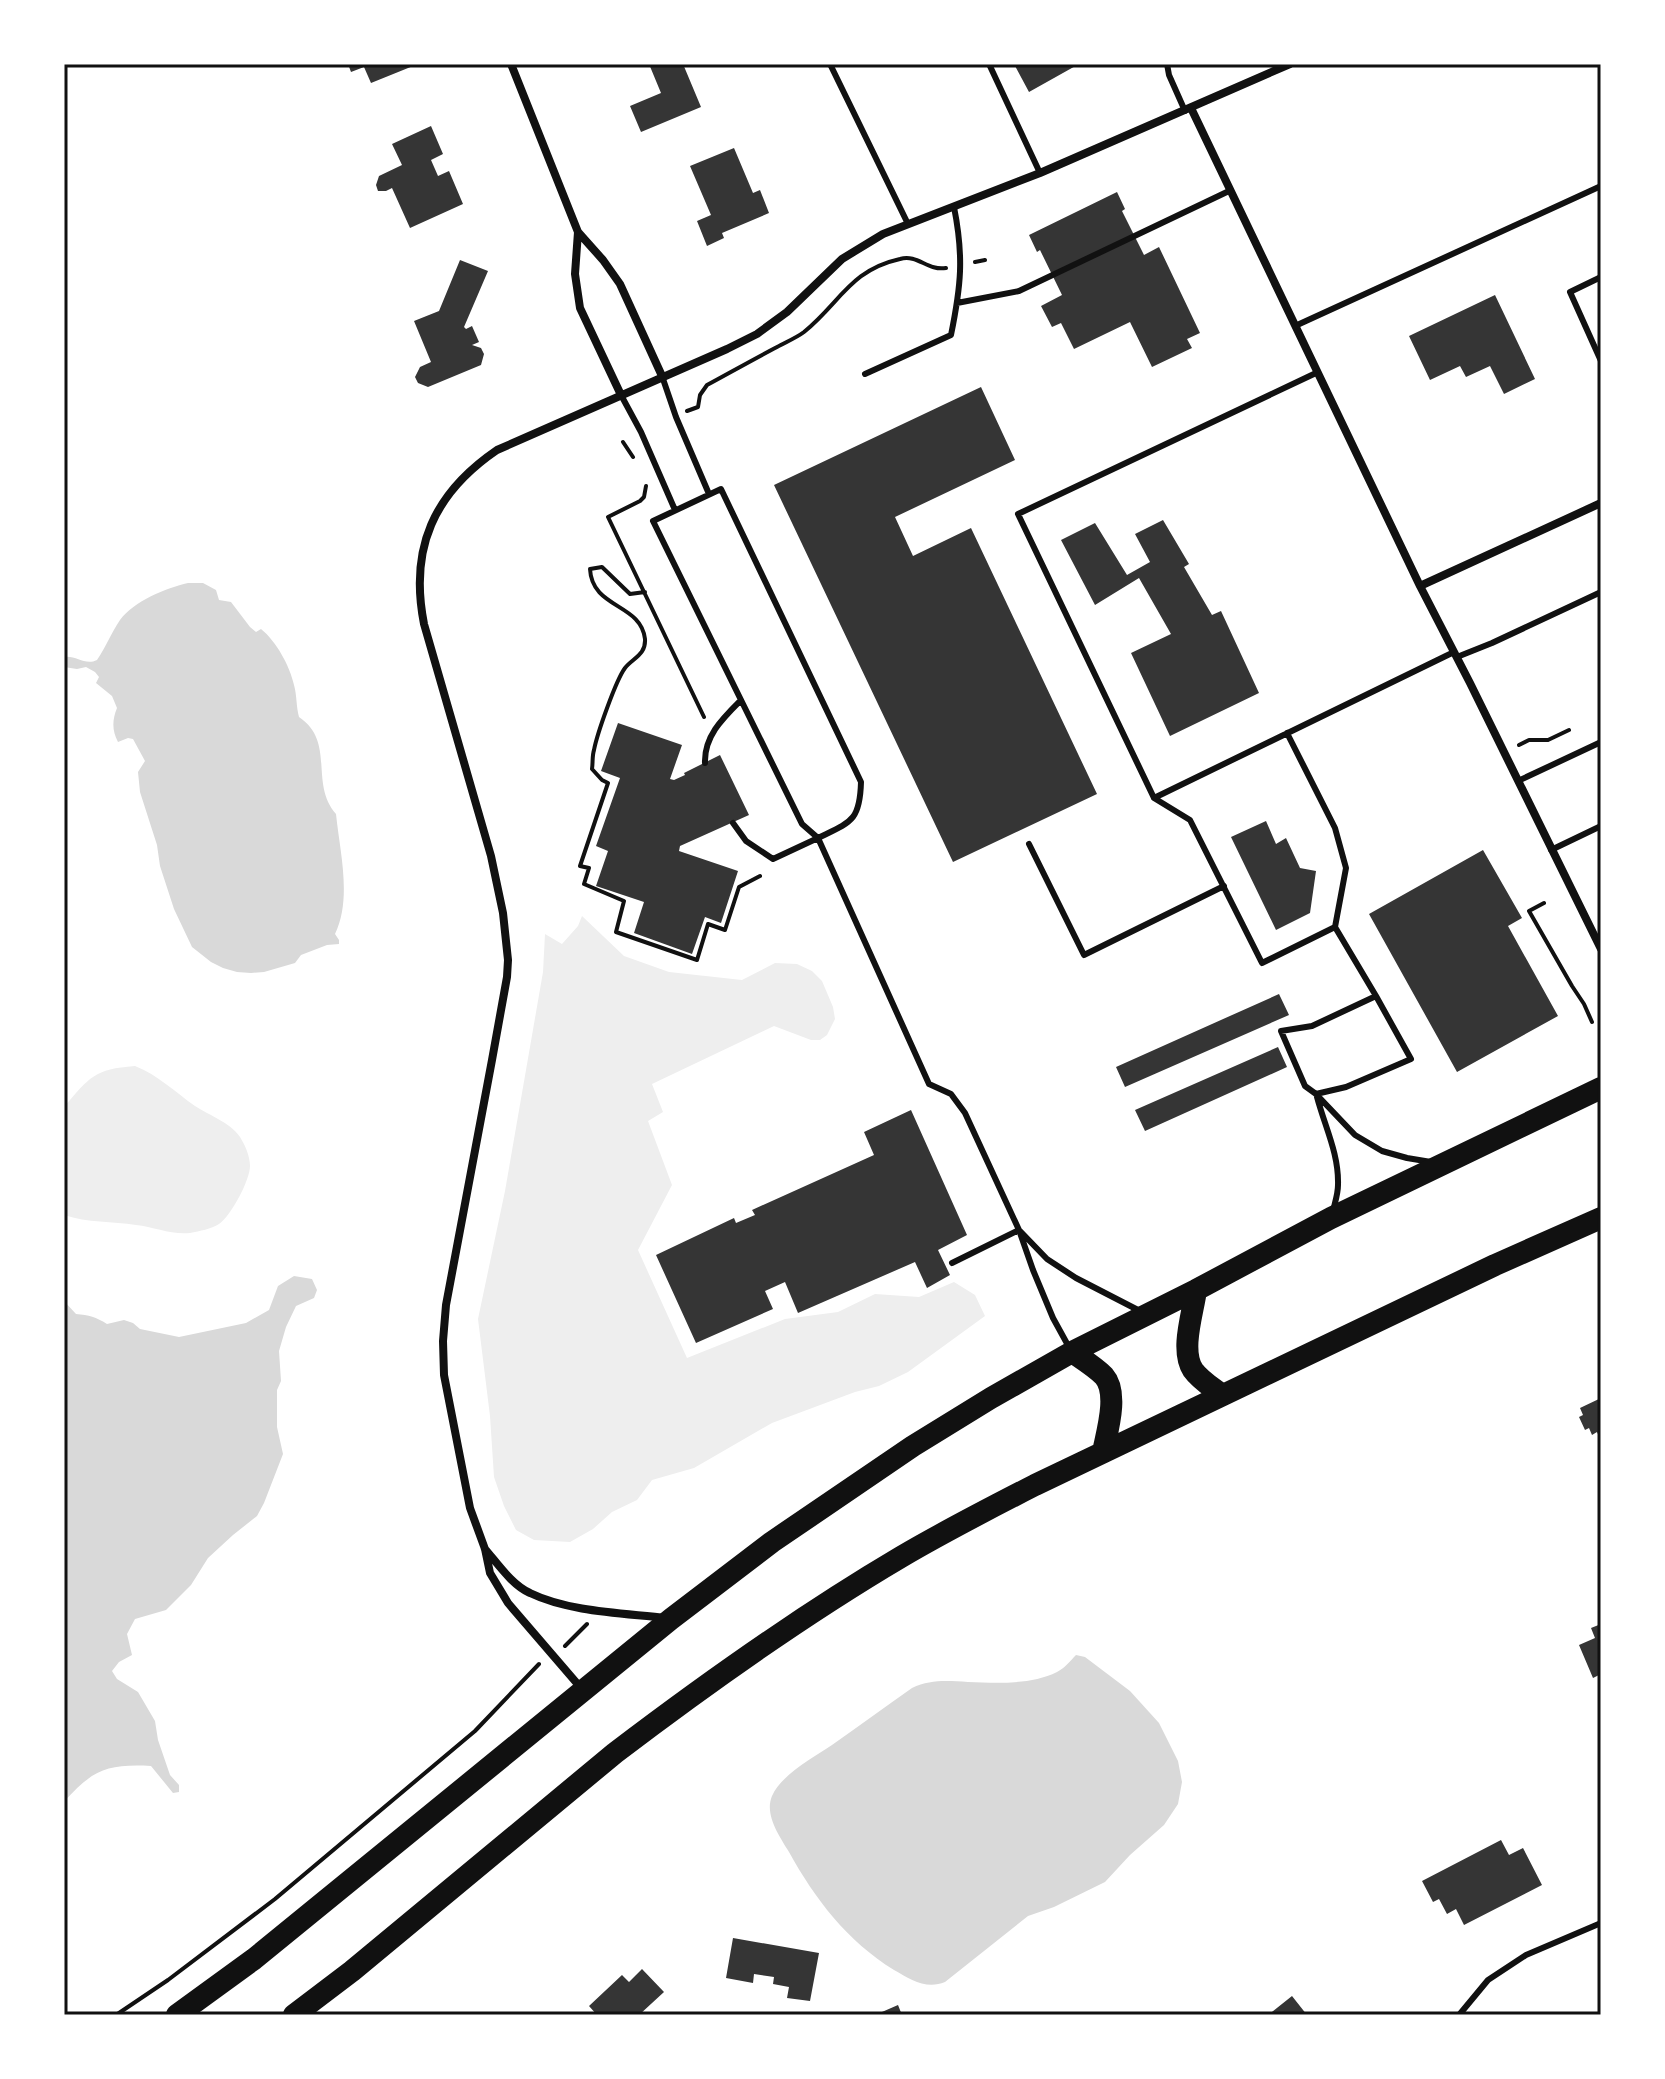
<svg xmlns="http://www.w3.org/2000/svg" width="1665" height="2079" font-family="'Work Sans',sans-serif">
  <rect width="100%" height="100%" fill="#fff"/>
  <!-- green -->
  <path fill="#eee" d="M582,916l42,40 45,16 73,8 33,-17 22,1 15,7 10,10 11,26 2,12 -8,16 -7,5h-9l-37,-14 -122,58 11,28 -15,9 24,64 -34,65 49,108 98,-39 53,-7 37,-18 44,3 35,-15 21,13 10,21 -77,56 -29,14 -24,6 -83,31 -78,45 -42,12 -15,20 -25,12 -19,17 -23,13 -36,-2 -18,-10 -12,-24 -10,-29 -4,-61 -12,-97 27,-128 38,-219 2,-38 17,10 16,-18z
    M135,1066c23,9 40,26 60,40 15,10 35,16 45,31 5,8 10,19 10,29 0,14 -19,50 -31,58 -8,5 -19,7 -29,9 -18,2 -36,-6 -54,-8 -24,-4 -48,-2 -72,-10v-108c26,-30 30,-38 71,-41z"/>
  <!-- water -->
  <path fill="#d9d9d9" d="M188,583h15l13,7 3,10 12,2 19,25 6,5 5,-3c15,12 29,37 33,56 3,11 2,21 5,32 37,25 10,66 37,97 4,39 16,84 -1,120l4,6v4l-12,1 -26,10 -6,8 -31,9 -13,1 -14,-1 -14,-4 -12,-6 -19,-15 -18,-38 -14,-43 -3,-21 -17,-53 -2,-20 7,-11 -12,-22 -5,-1 -10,4c-6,-11 -6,-22 -1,-34l-5,-12 -16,-13 3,-6 -4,-5 -9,-5 -9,2 -13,-2v-10c12,-2 21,9 33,3 9,-13 14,-27 23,-40 14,-19 46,-32 68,-37z
    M294,1276l18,3 5,11 -3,8 -18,8 -10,21 -7,24 2,30 -4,9v37l6,27 -19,49 -7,13 -24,19 -25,23 -17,27 -25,25 -31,9 -8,15 5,21 -13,7 -7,9 5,8 21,13 17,29 3,19 12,35 9,10v7l-6,1 -22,-27c-43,-2 -58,3 -87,36v-501l12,13c13,1 20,3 31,10l17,-4 9,3 7,6 39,8 67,-14 23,-13 9,-24z
    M1076,1655l9,2 45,34 29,32 19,38 4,21 -4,22 -14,21 -34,30 -25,27 -51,25 -26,9 -83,66c-19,8 -35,-3 -51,-12 -47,-29 -79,-71 -105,-118 -9,-15 -25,-37 -17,-56 9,-21 42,-39 60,-51 27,-19 53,-38 80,-57 19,-9 36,-7 56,-6 29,1 63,3 89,-10 8,-4 13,-11 19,-17z"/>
  <!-- building -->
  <path fill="#353535" d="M348,64h70l-47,19 -7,-16 -13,5z
    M649,64h34l18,43 -60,25 -11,-26 31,-13z
    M1014,64h65l-50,28z
    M431,126l12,28 -12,6 7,16 11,-5 14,33 -53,24 -18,-40 -6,3h-8l-2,-6 3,-9 23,-11 -10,-21z
    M734,148l19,45 7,-3 9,23 -47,20 2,5 -17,8 -10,-25 14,-6 -21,-49z
    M1117,192l8,17 -3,2 22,44 15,-8 41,86 -13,6 5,9 -40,19 -22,-45 -56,27 -13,-26 -9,4 -11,-21 21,-11 -22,-45 -3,2 -8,-17z
    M460,260l28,11 -24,56 2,2 6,-3 7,16 -7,3 9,3 3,6 -3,11 -53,22 -10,-4 -3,-6 5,-10 11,-5 -17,-41 25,-10z
    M1495,295l40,84 -31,15 -14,-28 -24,11 -6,-11 -30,14 -21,-44z
    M981,387l34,73 -120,57 18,39 58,-28 126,266 -144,68 -179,-377z
    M1163,520l26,44 -5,3 28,48 9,-4 38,82 -89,43 -39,-83 40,-19 -32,-56 -44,27 -34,-65 34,-17 32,52 23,-13 -15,-28z
    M618,723l64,22 -12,34 4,1 11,-5 -1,-2 36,-18 29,60 -69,31 -1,5 59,20 -17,52 -16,-6 -13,37 -58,-21 10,-31 -48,-16 12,-35 -12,-5 24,-68 -19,-7z
    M1266,821l10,23 10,-6 14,30 16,3 -6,42 -34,17 -45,-93z
    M1483,850l39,68 -14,8 50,90 -101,56 -88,-158z
    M1279,994l10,21 -164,72 -9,-20z
    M1278,1047l9,20 -142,64 -10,-21z
    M911,1110l56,125 -29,15 12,25 -23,13 -12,-26 -117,51 -13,-31 -20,9 8,18 -77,34 -40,-88 78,-37 2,5 19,-8 -3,-5 122,-55 -10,-23z
    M1601,1398v43l-4,-9 -5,3 -3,-7 -4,2 -6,-13 4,-2 -3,-7z
    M1601,1624v50l-8,4 -14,-33 16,-7 -4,-10z
    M1501,1840l8,15 14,-7 19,37 -78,40 -8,-16 -9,5 -8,-15 -6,3 -11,-21z
    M733,1938l86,15 -9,48 -23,-3 2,-11 -16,-3 1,-7 -20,-3 -1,9 -27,-5z
    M642,1969l22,23 -25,23h-42l-8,-9 33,-31 7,7z
    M1292,1996l15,19h-39z
    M898,2005l4,10h-27z"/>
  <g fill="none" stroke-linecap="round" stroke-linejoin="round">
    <!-- path -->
    <path stroke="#111" stroke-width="4" d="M975,262l10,-2
      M687,411l11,-4 2,-12 7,-10c24,-13 47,-26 70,-38 9,-5 19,-9 27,-15 36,-29 46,-62 96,-73 18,-5 27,12 46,9
      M623,442l10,15
      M646,486l-2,11 -4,4 -32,16 96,200
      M645,592l-15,2 -28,-27 -12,2c2,40 51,34 55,70 1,16 -12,19 -20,29 -9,12 -28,66 -31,82 -2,6 -1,13 -2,19l10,11 6,3 -28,83 9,2 -5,16 40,17 -8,31 81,28 11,-36 17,6 14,-43 21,-11
      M1519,745l10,-5h19l21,-10
      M1544,903l-15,8 43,75 12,18 8,18
      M565,1646l22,-22
      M116,2015l52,-35 107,-81 200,-168 64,-67"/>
    <!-- service -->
    <path stroke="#111" stroke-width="6" d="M830,64l78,160
      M989,64l51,109
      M1167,64l2,11 16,36
      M1601,277l-31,15 31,69
      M957,303l62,-12 210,-100
      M1295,326l306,-140
      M865,374l86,-39c10,-49 13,-78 3,-128
      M662,376l14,41 33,77
      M621,395l20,37 34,78
      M721,489l140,293c-1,39 -10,40 -43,56l-16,-14 -149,-303z
      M1457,657l35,-14 109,-51
      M1287,733l48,95 11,40 -11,59 -73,36 -72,-143 -36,-22 300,-146
      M705,763c-1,-27 18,-45 36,-63
      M1518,781l83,-39
      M1154,798l-136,-284 298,-141
      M733,823l13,18 27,18 45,-21 111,246 22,10 14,19 54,117 14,40 20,48 17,31
      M1029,844l55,111 140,-69
      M1551,850l50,-24
      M1335,927l41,69
      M1316,1094l30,-7 65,-28 -35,-63 -64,30 -31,5 24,55 11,8 39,41 27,16 25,7 24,4
      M1317,1097c8,30 22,57 21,88 0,9 -3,17 -5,26
      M1020,1231l27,28 29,19 64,33
      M952,1263l67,-33
      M1459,2015l29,-35 38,-25 75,-32"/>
    <!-- minor -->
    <path stroke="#111" stroke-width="8" d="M511,64l67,168 25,28 17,24 42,92
      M1191,108l229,478 50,97 131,266
      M578,232l-3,42 5,34 41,87
      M1420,586l181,-83
      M485,1549c13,15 27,36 45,44 39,19 94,20 136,25
      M581,1688l-73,-85 -18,-30 -5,-24 -15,-41 -26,-133 -1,-34 3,-36 46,-245 15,-83 1,-17 -5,-47 -12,-57 -67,-232c-15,-76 10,-131 73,-174l230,-101 30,-15 30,-22 55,-53 41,-25 157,-61 250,-109"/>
    <!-- trunk -->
    <path stroke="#111" stroke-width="22" d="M1196,1290c-3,23 -16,60 -3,80 7,10 20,18 29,25
      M1072,1352c10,7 23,15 32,24 15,17 3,56 -1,76
      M177,2015l77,-56 417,-340 101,-77 141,-96 78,-48 81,-46 124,-62 135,-72 270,-130
      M294,2015l58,-44 263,-218c92,-70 186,-137 286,-196 44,-26 89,-49 134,-72l460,-220 106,-47"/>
  </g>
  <!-- border -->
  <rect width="1665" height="2079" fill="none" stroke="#ffffff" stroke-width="132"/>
  <rect x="66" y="66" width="1533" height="1947" fill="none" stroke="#111" stroke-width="3"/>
</svg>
